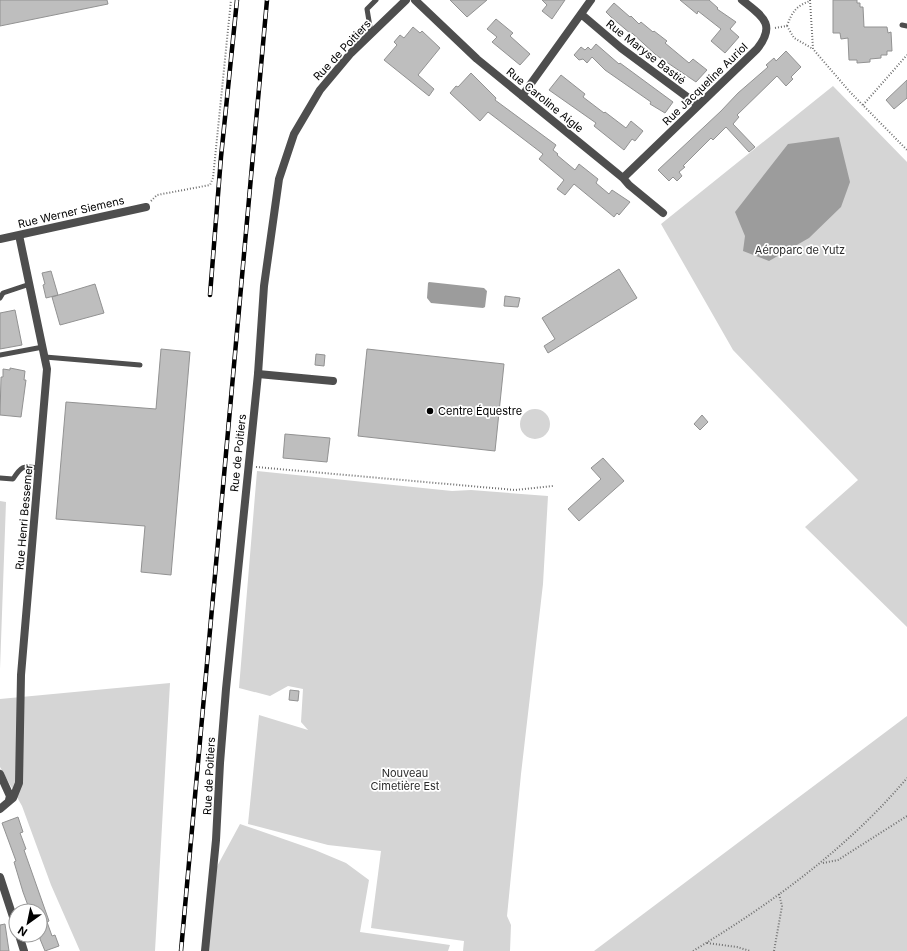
<svg xmlns="http://www.w3.org/2000/svg" width="907" height="951" font-family="Inter,sans-serif">
  <rect width="100%" height="100%" fill="#fff"/>
  <!-- green -->
  <path fill="#d5d5d5" d="M833,86l74,76v465l-102,-100 53,-47 -125,-130 -72,-126z
    M520 424a15 15 0 1 1 30 0a15 15 0 1 1-30 0Z
    M257,471l195,20 19,-1 77,6 -5,88 -22,190 -14,142 4,9 -1,26h-47l1,-10 -93,-13 10,-77 -53,-6 -80,-21 11,-109 49,15 -7,-8 2,-33 -15,-3 -18,10 -31,-8z
    M0,501l6,1 -6,167z
    M170,683l-15,268h-75l-29,-66 -29,-79 -22,-39v-68z
    M907,716v235h-313z
    M240,824l75,26 31,13 23,17 -9,52 90,13 -2,6h-241l7,-79z"/>
  <!-- water -->
  <path fill="#9c9c9c" d="M839,137l11,45 -9,25 -32,31 -40,23 -26,-10 2,-15 -10,-24 53,-68z
    M429,282l55,6 3,3 -2,16 -2,1 -52,-5 -4,-5 1,-15z"/>
  <!-- building -->
  <path fill="#bebebe" stroke="#929292" d="M0,0h107l1,4 -108,22z
    M450,0h37l-20,17z
    M542,0h23l-13,19 -10,-8 5,-6z
    M680,0h29l9,8 -1,1 19,13 -6,7 9,8 -14,16 -14,-12 10,-12 -23,-18 -1,3z
    M833,0h24v3h3v4h3l1,20h23l1,6 3,-1 1,19h-5v4h-6v3l-11,1v3l-13,1v-3h-8l-1,-22 -7,1 -1,-6h-7z
    M614,3l16,14 1,-1 8,8 2,-2 12,10 1,-1 13,10 -2,2 24,20 4,-4 14,11 -11,12 -40,-27 -24,-22 -1,1 -20,-17 -5,-5z
    M496,19l17,14 -3,3 20,18 -10,11 -28,-23 5,-5 -10,-8z
    M413,27l7,6 2,-2 18,17 -22,27 16,14 -5,7 -45,-36 13,-15 -3,-3 6,-7 4,3z
    M596,44l23,20 1,-1 53,39 -8,11 -15,-9 1,-2 -46,-32 -13,-13 -5,6 -4,-4 -4,1 -5,-5 7,-8 4,3 3,-3 3,3z
    M786,51l15,16 -10,10 2,2 -7,7 -9,-10 -40,39 2,2 -6,7 22,23 -6,5 -23,-25 -13,13 -2,-2 -28,28 2,1 -6,5 3,4 -5,5 -4,-4 -4,4 -11,-11 63,-59 17,-18 30,-26 -2,-2 8,-7 2,3z
    M471,73l25,25 -1,2 61,45 -3,5 5,4 -1,1 18,15 4,-6 19,15 -2,4 13,11 3,-4 18,12 -11,13 -2,-2 -3,4 -40,-33 -9,11 -8,-6 7,-9 -25,-21 4,-5 -55,-42 -8,9 -30,-28 6,-7 2,1z
    M561,75l24,19 -2,3 21,16 1,-1 21,16 5,-7 12,10 -8,10 -3,-2 -8,11 -30,-24 2,-3 -47,-33z
    M907,80v18l-13,11 -8,-9z
    M619,269l18,29 -89,55 -4,-7 11,-7 -13,-21z
    M51,271l7,24 -12,3 -3,-13 2,-1 -3,-11z
    M95,284l9,29 -44,12 -8,-28z
    M505,296l15,2 -2,9 -14,-1z
    M15,310l7,35 -22,4v-36z
    M161,349l29,3 -19,223 -30,-3 4,-46 -89,-7 10,-117 90,7z
    M367,349l137,15 -9,87 -137,-15z
    M316,354l9,1 -1,11 -9,-1z
    M10,368l15,3 -1,9h2l-5,37 -21,-2 1,-38h2v-8l7,1z
    M702,415l6,7 -8,8 -6,-6z
    M285,434l45,4 -3,24 -44,-4z
    M603,458l21,23 -45,40 -11,-12 33,-30 -10,-11z
    M290,690l9,1 -1,10 -9,-1z
    M18,817l5,15 -3,1 6,16 -2,1 25,71 -2,1 5,14 3,-1 4,11 -14,5 -5,-12v-28h-10l-7,-19 -9,-30 2,-1 -14,-38z
    M5,924l4,27h-9v-26z"/>
  <g fill="none" stroke-linecap="round" stroke-linejoin="round">
    <!-- path -->
    <path stroke="#707070" stroke-width="2" stroke-dasharray="1 2" stroke-linecap="butt" d="M810,0l3,49 37,43 57,58
      M787,26c5,-14 9,-20 23,-25
      M775,28l12,-2 7,12 19,11
      M863,105l44,-50
      M151,201l6,-6 53,-10 3,-7 18,-178
      M256,467l259,23 38,-4
      M823,863l15,-3 69,-44
      M707,943l30,4 13,4
      M693,951c79,-48 154,-102 214,-173
      M774,951l8,-45 -3,-12"/>
    <!-- service -->
    <path stroke="#4e4e4e" stroke-width="5" d="M902,25l5,1
      M371,33l-4,-24 9,-9
      M0,298l3,-5 27,-9
      M0,355l43,-8
      M45,357l95,8
      M0,478l13,1c9,-14 10,-13 26,-11"/>
    <!-- minor -->
    <path stroke="#4e4e4e" stroke-width="8" d="M415,0l62,59 146,119 6,7 34,28
      M581,14l40,34 77,57
      M522,96l69,-96
      M623,178l134,-129c20,-25 5,-33 -15,-49
      M0,239l146,-32
      M258,374l75,7
      M0,774l10,22 -1,4
      M0,809l13,-11 6,-15 2,-108 26,-306 -28,-134
      M0,877l16,49
      M19,935l5,16"/>
    <!-- tertiary -->
    <path stroke="#4e4e4e" stroke-width="8" d="M205,951l11,-111 4,-77 6,-74 32,-315 6,-88 15,-107 15,-45 26,-44 31,-37 55,-53"/>
    <!-- rail casing -->
    <g stroke="#000" stroke-width="4.5">
      <path id="rail" d="M210,295l11,-138 16,-157
        M181,951l86,-951"/>
    </g>
    <!-- rail -->
    <use href="#rail" stroke="#fff" stroke-width="3" stroke-dasharray="9" stroke-linecap="butt"/>
  </g>
  <!-- markers -->
  <circle fill="#000" stroke="#fff" stroke-width="1.5" cx="430" cy="411" r="4"/>
  <g text-anchor="middle" stroke-width="3.5" stroke-linejoin="round" paint-order="stroke">
    <!-- street labels -->
    <g font-size="11" fill="#000" stroke="#fff">
      <text transform="translate(342 50) rotate(-47)" y="4">Rue de Poitiers</text>
      <text transform="translate(646 52) rotate(38)" y="4">Rue Maryse Bastié</text>
      <text transform="translate(705 84) rotate(-44)" y="4">Rue Jacqueline Auriol</text>
      <text transform="translate(545 100) rotate(39)" y="4">Rue Caroline Aigle</text>
      <text transform="translate(71 212) rotate(-13)" y="4">Rue Werner Siemens</text>
      <text transform="translate(238 453) rotate(-84)" y="4">Rue de Poitiers</text>
      <text transform="translate(24 517) rotate(-85)" y="4">Rue Henri Bessemer</text>
      <text transform="translate(209 776) rotate(-87)" y="4">Rue de Poitiers</text>
    </g>
    <!-- park labels -->
    <g font-size="11" fill="#2c2c2c" stroke="#fff">
      <text x="800" y="254">Aéroparc de Yutz</text>
      <text x="405" y="777">Nouveau<tspan x="405" dy="13">Cimetière Est</tspan></text>
    </g>
    <!-- poi labels -->
    <g font-size="11" fill="#000" stroke="#fff" text-anchor="start">
      <text x="438" y="415">Centre Équestre</text>
    </g>
  </g>
  <!-- north arrow -->
  <g transform="translate(28 923) rotate(213)"><circle r="19" fill="#ffffff" stroke="#999999"/>
  <path d="M0-3L7 15L0 10L-7 15Z" fill="#000000"/>
  <text y="-6" font-size="11" font-weight="bold" text-anchor="middle" fill="#000000">N</text>
  </g>
</svg>
